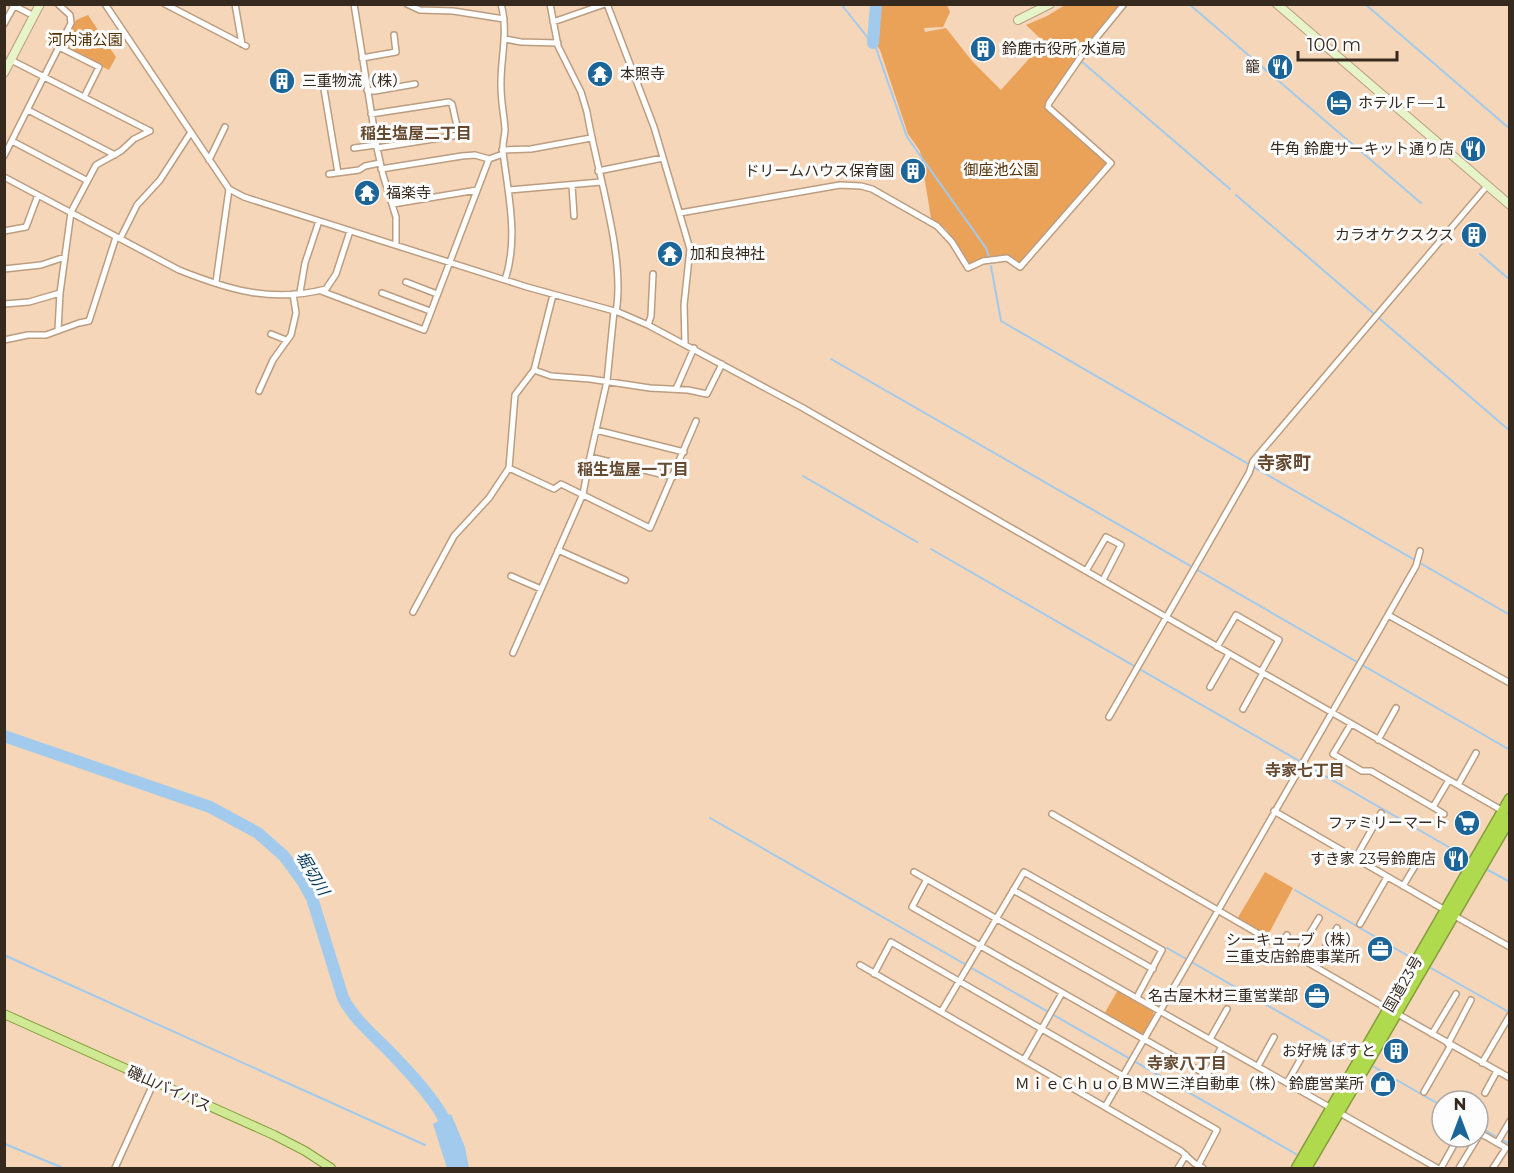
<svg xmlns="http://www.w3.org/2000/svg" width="1514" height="1173" font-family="Montserrat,'Noto Sans JP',sans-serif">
  <rect width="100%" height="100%" fill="#f6d6b8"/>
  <!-- green -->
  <path fill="#eaa259" d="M880,4l67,1 3,7 -7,15 -19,1 1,4 21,-4 26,33 29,29 43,-48 -18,-17 21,-9 18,-11h56l-44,52 -31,45v5l60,53 1,5 -86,99c-17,-13 -32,-9 -50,0l-3,-1 -22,-34 -15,-11 -11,-67 -12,-17 -28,-84 -6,-8 3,-3 -2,-6 3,-27z
    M88,15l28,42 -7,13 -44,-22 -1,-4 12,-24z
    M1265,872l28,16 -26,49 -30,-18z
    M1118,990l35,21 1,5 -10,17 -4,1 -36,-20z"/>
  <!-- water -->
  <path fill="#a1caed" d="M451,1114l14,33 4,21h-22l-14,-44z"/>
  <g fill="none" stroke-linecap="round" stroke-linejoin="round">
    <!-- stream -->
    <path stroke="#a1caed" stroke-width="2" d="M841,4l35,44 31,89 79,111 3,9
      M1189,4l232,199
      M1365,4l145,125
      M1081,61l149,128
      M1236,195l274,236
      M1480,254l30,26
      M991,266l10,55 509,294
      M831,359l679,391
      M803,476l114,66
      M931,549l535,308
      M710,818l586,336
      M1488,870l22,12
      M1295,890l115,67
      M1167,948l187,107
      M4,955l421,190
      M1431,968l76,43
      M1374,1067l68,39
      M1478,1126l17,10
      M1500,1139l10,5
      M5,1144l58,24
      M1318,1167l3,1"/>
    <!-- river -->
    <path stroke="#a1caed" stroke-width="12" d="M873,43l3,-39
      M4,736l206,71 48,26 26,23 19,26 9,16 31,100c11,21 29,36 46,53 23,24 48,50 62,81"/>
    <!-- street casing -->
    <g stroke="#bb9d81" stroke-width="8">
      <path id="street" d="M11,4l23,12
        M105,4l124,185 15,8 283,90 91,25 30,13 155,83 700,403
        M165,4l81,42
        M235,4l7,40
        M354,4l23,144 6,27 13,42v28
        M407,4l13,6 33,1 51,8
        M501,4c8,29 -1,55 0,83 0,14 3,28 4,42 0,7 -3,15 -2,23 5,42 16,86 2,128
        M550,4l8,42 23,46 6,20c9,57 39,144 29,200
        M607,4l47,123 36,122 -6,56 1,38
        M553,22l52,-18
        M4,24l10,-18
        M505,39l16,3 37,1
        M59,47l40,20 -15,30
        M362,58l34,-6 -2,-17
        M11,60l139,71
        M367,90l8,1 40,-7
        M28,110l87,45
        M371,114l78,-12 3,2 7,31 -82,13
        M12,141l74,39
        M354,148l22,-3
        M502,150l29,-1 60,-11
        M4,156l67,-133 -1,-8 -12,-11
        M209,160l16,-33
        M381,169l81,-13 13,-1 14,4 14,-5
        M598,171l65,-13
        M338,173l-15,-90 42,-7
        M329,174l30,-4 6,-4 15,-3
        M4,177l175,93c50,20 93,33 147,19l10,-15 14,-43
        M572,185l2,31
        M509,190l92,-8
        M393,204l84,-14
        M680,213l160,-28 21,1 11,3 65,37 15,16 16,26 15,-7 24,-3 13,9 91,-104 -63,-56 1,-4 31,-45 44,-54
        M4,231l22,-4 12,-32
        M120,239l17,-34 23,-25 31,-48
        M4,269l37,-4 24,-8
        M216,282l13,-93
        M406,282l31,12
        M321,291l103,39 65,-171
        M300,292l5,-29 14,-42
        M382,293l48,18
        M4,304l25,-2 31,-9
        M648,325l3,-9 2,-42
        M58,330l2,-37 11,-81 25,-47 25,-14 13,-12 16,-8
        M271,334l15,6
        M4,340l24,-5h18l33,-12 10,-2 27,-84
        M534,370l17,6 39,3 60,9 38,2 19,4 15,-30
        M676,389l18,-41
        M259,391l14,-31 18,-25 5,-22 -3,-19
        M596,430l88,22
        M590,457l83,20
        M509,468l45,21 7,-5 89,44 46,-107
        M558,550l67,30
        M1086,571l20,-34 15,8 -18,35
        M511,576l30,13
        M413,612l41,-76 35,-38 20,-30 6,-73 19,-25 19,-75
        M1388,615l122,68
        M1217,647l19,-32 43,25 -18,32
        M513,653l70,-159 7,-37 17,-76 7,-70
        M1210,687l19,-33
        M1243,709l20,-36
        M1109,717l140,-244 4,-12 234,-275
        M1351,724l-18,30 29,17h9l62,36 16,-27
        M1378,740l18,-32
        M1458,785l18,-32
        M1433,807l11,7
        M1274,811l171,99
        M1052,814l336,195
        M1355,859l26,-46
        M914,872l523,296
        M927,879l-15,28 295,168 15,-29
        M1403,886l15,-25
        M1013,890l140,79
        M1453,915l57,32
        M1360,924l27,-47
        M1281,946l6,-11
        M1297,955l22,-37
        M860,965l321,186 13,12 9,5
        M1314,966l23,-38
        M874,974l17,-32 326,188 -19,36
        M941,1012l83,-140 138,78 -25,47
        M1396,1013l114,65
        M1432,1034l24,-40
        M1210,1039l17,-30
        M1448,1044l23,-44
        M1024,1060l38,-67
        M1482,1063l28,-48
        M1258,1066l16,-29
        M1287,1083l17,-30
        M1424,1092l27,-47
        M1485,1093l12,-22
        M1105,1107l283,-492 28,-49 4,-15
        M1478,1137l2,-4 26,15 -13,20
        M1497,1143l13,-22
        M115,1168l39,-86
        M1178,1168l8,-13
        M1441,1168l14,-25
        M1459,1168l19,-31"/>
    </g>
    <!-- secondary casing -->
    <g stroke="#bb9d81" stroke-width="10">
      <path id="secondary" d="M1277,4l233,201
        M1018,20l32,-16
        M4,73l36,-69"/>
    </g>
    <!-- primary casing -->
    <g stroke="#859c3d" stroke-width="10">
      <path id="primary" d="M4,1014l270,121 31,16 26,17"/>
    </g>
    <!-- highway casing -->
    <g stroke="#859c3d" stroke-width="13">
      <path id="highway" d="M1297,1168l213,-369
        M1306,1168l204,-350"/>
    </g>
    <!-- street -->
    <use href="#street" stroke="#fff" stroke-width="5"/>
    <!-- secondary -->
    <use href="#secondary" stroke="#e7f4ca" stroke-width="8"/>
    <!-- primary -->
    <use href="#primary" stroke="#d0e995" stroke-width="8"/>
    <!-- highway -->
    <use href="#highway" stroke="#b0da4e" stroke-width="10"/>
  </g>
  <!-- icons -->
  <defs>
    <g id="building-disc" transform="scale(1.35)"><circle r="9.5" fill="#1b6598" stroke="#fdfdfd"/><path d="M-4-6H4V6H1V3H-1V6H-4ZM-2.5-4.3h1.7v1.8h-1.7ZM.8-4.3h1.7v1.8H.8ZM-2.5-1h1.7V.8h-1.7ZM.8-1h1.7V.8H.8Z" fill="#fff"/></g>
    <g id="restaurant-disc" transform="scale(1.35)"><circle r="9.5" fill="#1b6598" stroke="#fdfdfd"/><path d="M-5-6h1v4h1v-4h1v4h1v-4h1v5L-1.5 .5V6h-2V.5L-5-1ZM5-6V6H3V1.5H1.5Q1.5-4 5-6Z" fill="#fff"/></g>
    <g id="temple-disc" transform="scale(1.35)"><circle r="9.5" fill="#1b6598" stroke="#fdfdfd"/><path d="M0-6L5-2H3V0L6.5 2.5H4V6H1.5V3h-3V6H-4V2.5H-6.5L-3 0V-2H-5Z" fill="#fff"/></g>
    <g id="hotel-disc" transform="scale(1.35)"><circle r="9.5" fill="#1b6598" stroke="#fdfdfd"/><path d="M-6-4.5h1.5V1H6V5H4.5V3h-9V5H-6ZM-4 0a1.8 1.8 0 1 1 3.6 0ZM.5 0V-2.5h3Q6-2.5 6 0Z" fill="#fff"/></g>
    <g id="supermarket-disc" transform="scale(1.35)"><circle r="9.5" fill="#1b6598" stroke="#fdfdfd"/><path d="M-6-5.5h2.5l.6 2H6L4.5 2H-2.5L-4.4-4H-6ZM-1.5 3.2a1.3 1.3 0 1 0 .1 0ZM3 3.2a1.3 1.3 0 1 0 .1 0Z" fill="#fff"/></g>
    <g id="office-disc" transform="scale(1.35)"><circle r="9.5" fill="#1b6598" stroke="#fdfdfd"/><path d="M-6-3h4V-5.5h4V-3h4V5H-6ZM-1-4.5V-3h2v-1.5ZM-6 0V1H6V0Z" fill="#fff"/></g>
    <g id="shop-disc" transform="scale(1.35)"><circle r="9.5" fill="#1b6598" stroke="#fdfdfd"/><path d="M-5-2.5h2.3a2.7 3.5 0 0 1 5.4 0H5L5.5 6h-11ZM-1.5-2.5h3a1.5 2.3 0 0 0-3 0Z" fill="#fff"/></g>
  </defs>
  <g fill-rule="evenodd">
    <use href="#building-disc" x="983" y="49"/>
    <use href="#restaurant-disc" x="1280" y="67"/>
    <use href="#temple-disc" x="600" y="74"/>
    <use href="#building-disc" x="282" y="81"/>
    <use href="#hotel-disc" x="1339" y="103"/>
    <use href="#restaurant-disc" x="1473" y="149"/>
    <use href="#building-disc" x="913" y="171"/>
    <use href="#temple-disc" x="367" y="193"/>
    <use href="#building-disc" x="1474" y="235"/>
    <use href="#temple-disc" x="670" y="254"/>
    <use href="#supermarket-disc" x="1467" y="823"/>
    <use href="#restaurant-disc" x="1456" y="859"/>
    <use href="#office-disc" x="1380" y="949"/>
    <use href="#office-disc" x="1317" y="996"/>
    <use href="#building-disc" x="1396" y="1051"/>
    <use href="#shop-disc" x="1383" y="1084"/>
  </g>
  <g text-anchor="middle" stroke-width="6" stroke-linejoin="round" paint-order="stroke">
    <!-- park labels -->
    <g font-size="15" fill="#553001" stroke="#fdfdfd">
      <text x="85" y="45">河内浦公園</text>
      <text x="1001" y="175">御座池公園</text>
    </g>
    <!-- poi labels -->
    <g font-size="15" fill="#36291e" stroke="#fdfdfd" text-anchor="end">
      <text x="1002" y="54" text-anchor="start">鈴鹿市役所 水道局</text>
      <text x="1260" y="72">籠</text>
      <text x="620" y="79" text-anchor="start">本照寺</text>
      <text x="302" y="86" text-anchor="start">三重物流（株）</text>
      <text x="1358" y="108" text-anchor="start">ホテルＦ―１</text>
      <text x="1454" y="154">牛角 鈴鹿サーキット通り店</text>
      <text x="894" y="176">ドリームハウス保育園</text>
      <text x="386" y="198" text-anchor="start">福楽寺</text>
      <text x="1454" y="240">カラオケクスクス</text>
      <text x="690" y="259" text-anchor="start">加和良神社</text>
      <text x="1448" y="828">ファミリーマート</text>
      <text x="1436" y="864">すき家 23号鈴鹿店</text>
      <text x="1360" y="945">シーキューブ（株）<tspan x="1360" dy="17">三重支店鈴鹿事業所</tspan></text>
      <text x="1298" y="1001">名古屋木材三重営業部</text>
      <text x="1376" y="1056">お好焼 ぽすと</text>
      <text x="1364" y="1089">ＭｉｅＣｈｕｏＢＭＷ三洋自動車（株） 鈴鹿営業所</text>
    </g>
    <!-- street labels -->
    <g font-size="15" fill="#36291e" stroke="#fdfdfd">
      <text transform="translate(1403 984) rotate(-60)" y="5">国道23号</text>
      <text transform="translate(169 1089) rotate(24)" y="5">磯山バイパス</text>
    </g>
    <!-- neighbourhood labels -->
    <g font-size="16" font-weight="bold" fill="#654a30" stroke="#fdfdfd">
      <text x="416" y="139">稲生塩屋二丁目</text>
      <text x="633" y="475">稲生塩屋一丁目</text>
      <text x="1305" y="776">寺家七丁目</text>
      <text x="1187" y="1069">寺家八丁目</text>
    </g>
    <!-- water labels -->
    <g font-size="16" font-style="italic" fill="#033759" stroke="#fdfdfd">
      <text transform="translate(313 873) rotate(59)" y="6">堀切川</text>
    </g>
    <!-- quarter labels -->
    <g font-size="18" font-weight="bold" fill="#654a30" stroke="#fdfdfd">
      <text x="1284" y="469">寺家町</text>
    </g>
  </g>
  <!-- border -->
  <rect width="1514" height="1173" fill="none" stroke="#36291e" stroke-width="12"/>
  <!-- north arrow -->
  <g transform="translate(1460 1119)"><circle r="28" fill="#fdfdfd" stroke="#ada8a4" stroke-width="1.5"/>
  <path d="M0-4.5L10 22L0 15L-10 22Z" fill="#1b6598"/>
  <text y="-9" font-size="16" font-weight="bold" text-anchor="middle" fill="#36291e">N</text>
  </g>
  <!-- scale -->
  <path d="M1298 51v9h99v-9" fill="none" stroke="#36291e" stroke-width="3"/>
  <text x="1307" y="51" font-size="18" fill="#36291e" stroke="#fdfdfd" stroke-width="4.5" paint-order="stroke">100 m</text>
</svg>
